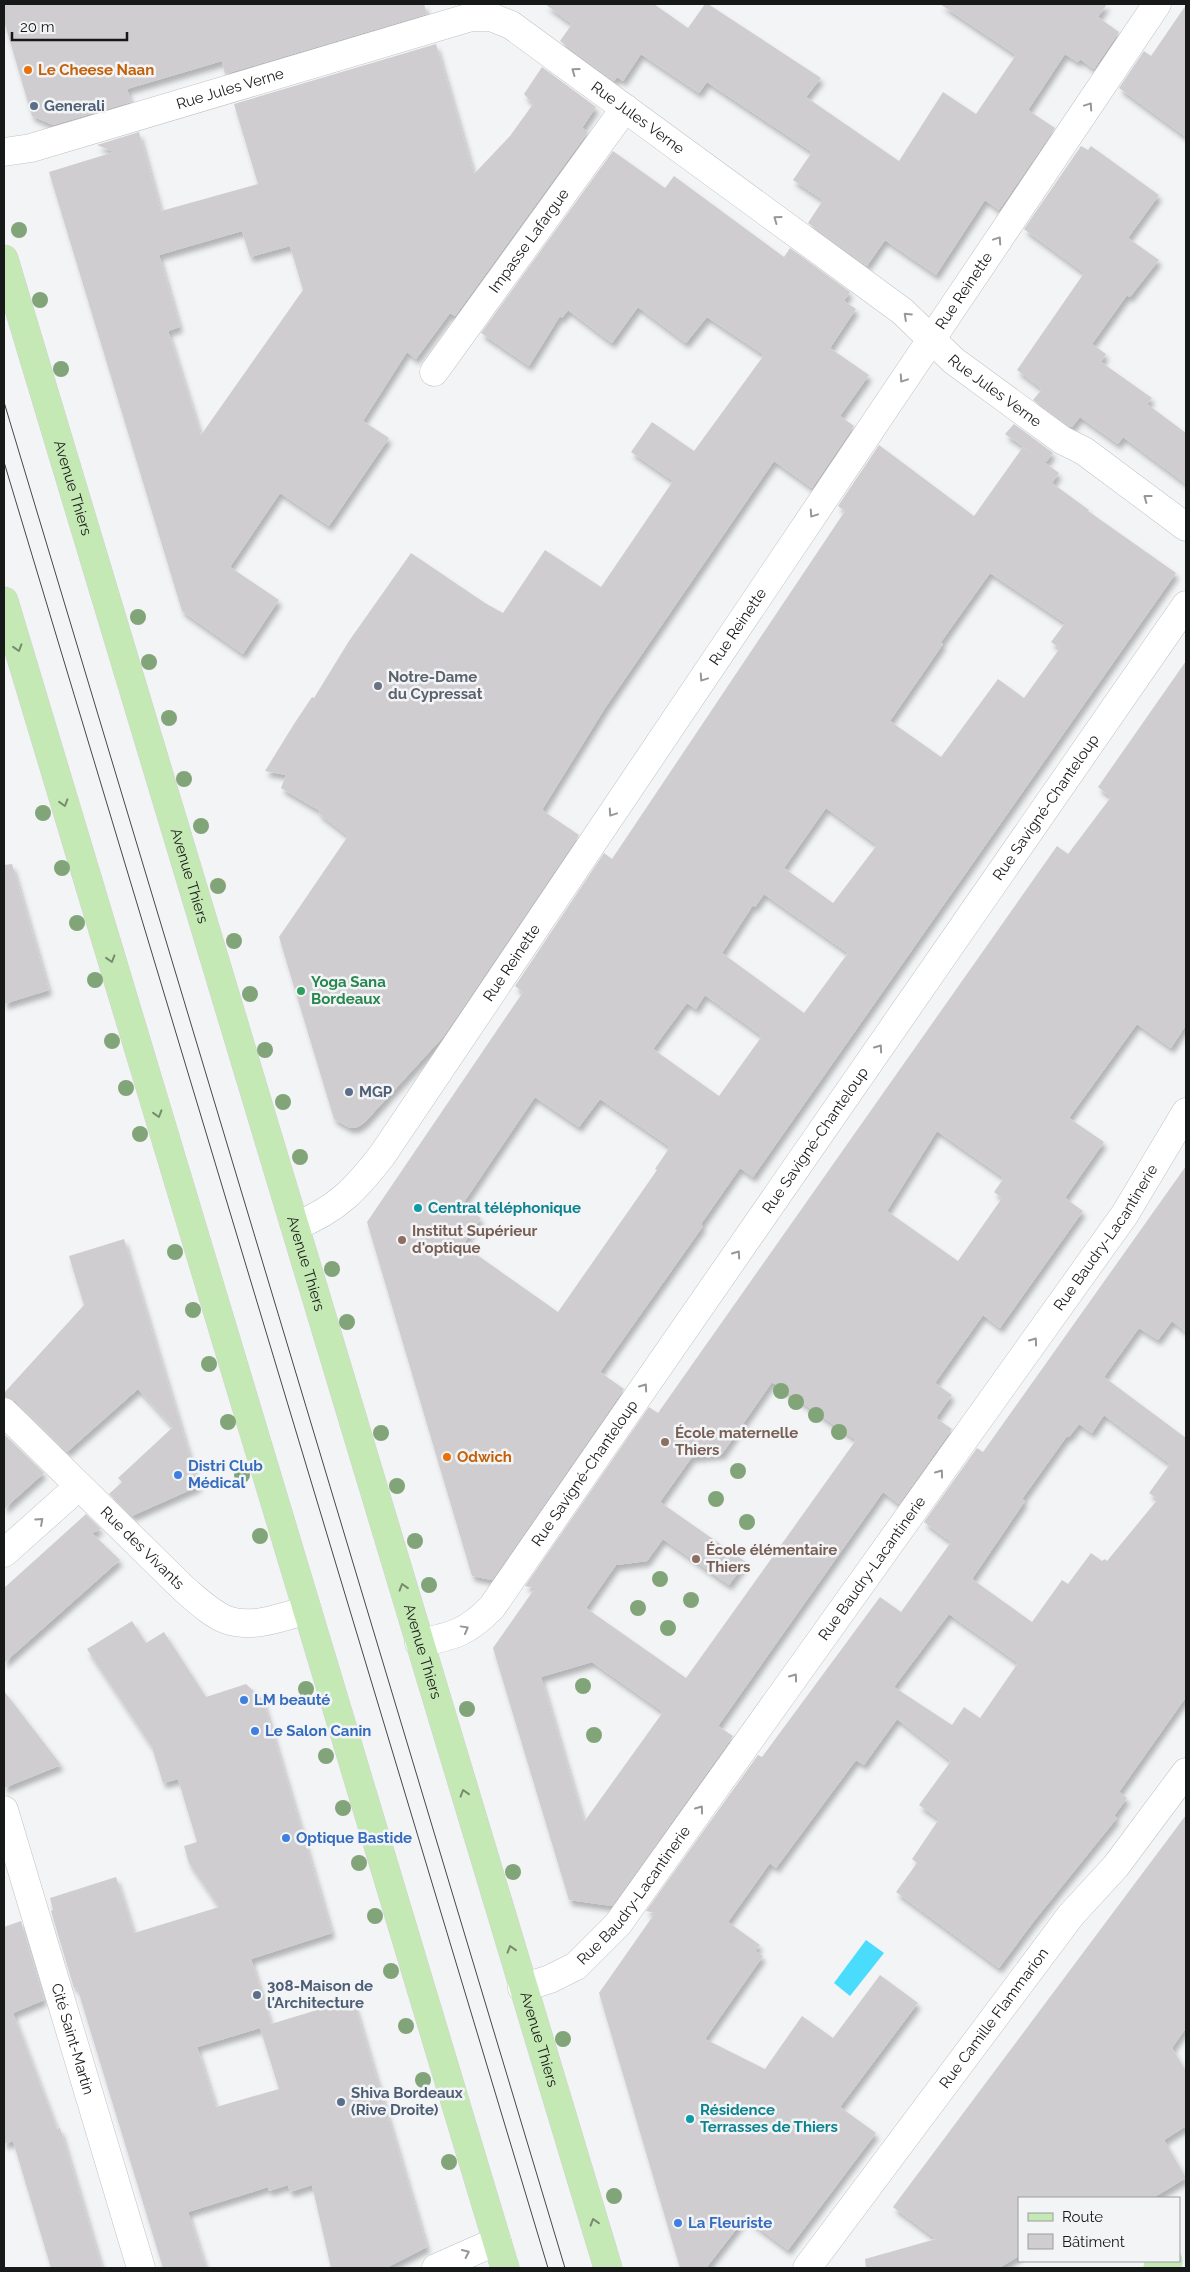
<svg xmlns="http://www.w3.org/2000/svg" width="1190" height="2272" font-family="Raleway,sans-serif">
  <defs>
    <filter id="shadow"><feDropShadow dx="3" dy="5.5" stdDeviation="2.5" flood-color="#0004"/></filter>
  </defs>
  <rect width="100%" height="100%" fill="#f2f4f6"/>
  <!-- water -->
  <path fill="#49dcfc" d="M866,1940l18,13 -34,43 -16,-13z"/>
  <!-- building -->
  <path fill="#d0cdd0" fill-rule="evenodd" filter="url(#shadow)" d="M4,4h420l3,10 -202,60 -3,-13 -95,28 4,13 -78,23 -21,-9 -28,-95z
    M545,4h109l34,24 17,-24h3l113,74 -15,19 93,64 44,-69 33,22 40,-59 -76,-51h167l-9,13 21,15 -25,37 -14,-10 -2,3 -13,-8 -37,56 27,18 -56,82 -14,-10 -49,75 -51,-35 -18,26 -59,-43 15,-23 -30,-20 19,-28 -105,-70 -8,11 -58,-39 -18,27 -6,-4 -3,4 -54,-40 12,-17z
    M1186,5v132l-67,-49 25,-37 7,5z
    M436,44l38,130 36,-38 23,-32 -9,-10 18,-27 54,40 -14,21 6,4 -133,184 -5,-3 -34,46 -9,-7 -44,69 26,17 -60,88 -49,-33 -50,74 49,33 -36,54 -61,-43 -133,-439 65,-20 -17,-7 42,-13 22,79 97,-27 -24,-80zM242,231l8,26 40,-11 13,44 -102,145 -33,-104 12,-4 -21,-72z
    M1081,146l7,4 3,-4 68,49 -31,43 31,22 -29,37 -3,-2 -35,49 14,10 -5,8 51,36 -5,6 39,29v51l-63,-47 -5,7 -38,-27 -8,10h-2l-37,-27 9,-11 -25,-19 67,-97 -60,-44z
    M613,151l52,37 9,-12 110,81 6,-9 60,44 -6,9 12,8 -26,39 39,27 -29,41 14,10 -42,62 -38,-27 -169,247 -63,102 37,25 -136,202 -78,85 -7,5 -8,1 -16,-9 -55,-182 69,-101 -30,-23 2,-2 -39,-23 5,-13 -21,-4 29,-47 18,-27 2,1 35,-57 62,-88 74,50 18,10 42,-63 56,37 72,-106 -42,-29 21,-30 42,29 70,-96 -57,-38 -21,26 -48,-36 -26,36 -44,-33 -6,8 -2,-2 -31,50 -48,-33z
    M1014,424l39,29 -7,9 -41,-28z
    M879,445l95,71 49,-69 36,26 -7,10 37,27 -1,1 88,62 -423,604 -13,-9 -39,56 2,2 -103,146 24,17 -132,191 -20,-4 -105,-354 156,-230 -8,-6 89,-133 8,6 233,-348 -7,-5zM990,573l75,50 -14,19 9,6 -36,50 -26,-19 -57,78 -51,-36 53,-77 -2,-2zM826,808l51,37 -44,58 -49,-35zM764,894l84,59 -44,60 -82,-60 31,-48 2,2zM705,995l57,41 -43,60 -66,-47 34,-46 9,6zM535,1097l44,30 21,-28 70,48 -15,22 2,1 -99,142 -95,-67 18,-27 -19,-13z
    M1186,661v364l-15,23 -34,-24 -68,94 35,24 -39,56 18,13 -83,117 -17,-13 -48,68 17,12 -16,23 16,11 -53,75 -16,-12 -165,234 15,10 -121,170 -43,-6 -76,-252 42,-60 -10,-2 124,-179 9,6 399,-567 11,8 43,-57 -13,-10zM937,1131l67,47 -10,14 8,6 -44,63 -71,-50zM772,1382l84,58 -170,238 -100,-70 30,-43 31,-4 16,-22 66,46 17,-23 -86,-60 32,-45 30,-3zM592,1662l71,50 -79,110 -43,-145z
    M12,864l37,126 -45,14v-139z
    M1186,1166v166l-14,-11 -14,19 -19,-12 -35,49 82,61v259l-67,95 8,6 -13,18 3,2 -83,103 -35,47 -103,-76 21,-29 -5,-4 27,-40 -20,-14 32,-44 -54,-42 -33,46 -8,-5 -80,108 -6,-5 -42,59 32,23 -5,6 8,5 -58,83 60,30 37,-53 31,22 47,-63 38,28 -78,104 36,26 -88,117 -43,-32 -39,50h-26l-81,-275 56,-80 -9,-2 112,-156 4,2 118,-160 21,15 50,-70 -27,-20 53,-74 6,4zM1104,1415l66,49 -21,29 9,6 -51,62 -2,-2 -3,2 -11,-8 -23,31 -6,-4 -30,42 -60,-43 53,-78 -3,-2 45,-63 2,1 10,-13 13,9zM949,1614l69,49 -38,55 -16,-11 -12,18 -58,-38z
    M124,1239l75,247 -67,30 -23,-22 13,-12 -4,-4 55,-51 -35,-38 -71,63 -52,-51 -11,-4v-4l80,-88 -15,-49z
    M4,1434l40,39 -40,36z
    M86,1514l15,15 -9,4 28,27 -116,103v-75z
    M132,1621l14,22 18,-11 42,65 40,-13 17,16 69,233 -81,26 20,65 82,-25 74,248 -41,21h-55l-19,-83 -22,7 -2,-7 -19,6 -1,-4 -80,25 18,56h-43l-86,-281 -3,1 -23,-77 2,-1 -3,-12 66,-21 18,56 85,-26 -30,-44 -5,-17 13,-4 -19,-63 -15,4 -11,-36 -65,-98zM260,2028l19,61 -63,18 -19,-60z
    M4,1691l57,74 -57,23z
    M1186,1815v213l-14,20 14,23v55l-22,14 22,38 -33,20h-134v58l-20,12h-133l-1,-9 71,-20 -43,-32z
    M21,1921l23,79 -31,13 44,116 3,-1 42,140h-51l-38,-127 -9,3v-217z"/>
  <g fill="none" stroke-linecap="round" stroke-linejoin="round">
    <!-- minor casing -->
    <g stroke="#c0c2c4" stroke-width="29">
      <g id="minor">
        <path id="s1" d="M4,152l27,-4 440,-131h20l20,8 391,286 52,50 108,79 22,11 102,76"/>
        <path id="s2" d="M434,372l191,-264"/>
        <path id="s3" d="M295,1226c42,-16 62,-38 88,-72l774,-1150"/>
        <path id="s4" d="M4,1412l179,176c13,11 28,26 44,32 25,9 56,-3 80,-10"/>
        <path d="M4,1553l74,-66"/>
        <path id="s5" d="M419,1643c34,-7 48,-10 73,-36l694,-1002"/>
        <path id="s6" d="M4,1810l137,458"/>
        <path id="s7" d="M522,1988l28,-9 26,-13 42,-42 507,-710 61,-102"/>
        <path d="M436,2268l61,-27"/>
        <path id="s8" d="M807,2268l264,-353 45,-49 70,-94"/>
      </g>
    </g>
    <!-- major casing -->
    <g stroke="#d1d1d1" stroke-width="29">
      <g id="major">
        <path id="s9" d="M4,259l604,2009"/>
        <path d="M4,601l501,1667"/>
        <path d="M1158,2268l10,-7"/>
      </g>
    </g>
    <!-- minor -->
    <use href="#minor" stroke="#fff" stroke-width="28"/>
    <!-- major -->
    <use href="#major" stroke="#c5e9b5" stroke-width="28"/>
    <!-- tram -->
    <path stroke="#464848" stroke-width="1" d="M4,402l561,1866
      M4,462l544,1806"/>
  </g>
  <!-- trees -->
  <g fill="#82a479">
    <circle cx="19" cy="230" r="8"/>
    <circle cx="40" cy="300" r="8"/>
    <circle cx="61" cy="369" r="8"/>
    <circle cx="138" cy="617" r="8"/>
    <circle cx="149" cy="662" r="8"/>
    <circle cx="169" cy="718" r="8"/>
    <circle cx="184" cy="779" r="8"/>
    <circle cx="43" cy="813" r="8"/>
    <circle cx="201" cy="826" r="8"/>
    <circle cx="62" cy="868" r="8"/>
    <circle cx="218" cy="886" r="8"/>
    <circle cx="77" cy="923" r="8"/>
    <circle cx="234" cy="941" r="8"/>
    <circle cx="95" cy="980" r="8"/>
    <circle cx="250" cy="994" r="8"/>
    <circle cx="112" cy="1041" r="8"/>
    <circle cx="265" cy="1050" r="8"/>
    <circle cx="126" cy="1088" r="8"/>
    <circle cx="283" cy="1102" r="8"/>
    <circle cx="140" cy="1134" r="8"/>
    <circle cx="300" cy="1157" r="8"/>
    <circle cx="175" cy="1252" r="8"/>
    <circle cx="332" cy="1269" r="8"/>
    <circle cx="193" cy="1310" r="8"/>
    <circle cx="347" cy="1322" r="8"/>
    <circle cx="209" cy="1364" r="8"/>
    <circle cx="781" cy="1391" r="8"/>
    <circle cx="796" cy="1402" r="8"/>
    <circle cx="816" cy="1415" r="8"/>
    <circle cx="228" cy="1422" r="8"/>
    <circle cx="839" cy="1432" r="8"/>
    <circle cx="381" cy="1433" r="8"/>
    <circle cx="738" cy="1471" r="8"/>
    <circle cx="242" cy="1475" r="8"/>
    <circle cx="397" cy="1486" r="8"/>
    <circle cx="716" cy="1499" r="8"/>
    <circle cx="747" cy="1522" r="8"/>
    <circle cx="260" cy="1536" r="8"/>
    <circle cx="415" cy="1541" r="8"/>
    <circle cx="660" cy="1579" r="8"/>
    <circle cx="429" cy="1585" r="8"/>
    <circle cx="691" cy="1600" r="8"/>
    <circle cx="638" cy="1608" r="8"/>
    <circle cx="668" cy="1628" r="8"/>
    <circle cx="583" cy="1686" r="8"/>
    <circle cx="306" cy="1689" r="8"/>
    <circle cx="467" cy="1709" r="8"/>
    <circle cx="594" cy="1735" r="8"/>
    <circle cx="326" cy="1756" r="8"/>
    <circle cx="343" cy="1808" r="8"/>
    <circle cx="359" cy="1863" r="8"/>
    <circle cx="513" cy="1872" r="8"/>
    <circle cx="375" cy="1916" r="8"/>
    <circle cx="391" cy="1971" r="8"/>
    <circle cx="406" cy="2026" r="8"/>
    <circle cx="563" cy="2039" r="8"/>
    <circle cx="423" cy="2080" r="8"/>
    <circle cx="449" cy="2162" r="8"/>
    <circle cx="614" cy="2196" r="8"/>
  </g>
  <!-- one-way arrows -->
  <defs><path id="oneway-chevron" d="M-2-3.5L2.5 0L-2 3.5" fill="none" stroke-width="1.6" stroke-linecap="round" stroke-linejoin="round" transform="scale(1.25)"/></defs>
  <g stroke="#979797">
    <use href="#oneway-chevron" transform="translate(575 71) rotate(-144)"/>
    <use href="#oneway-chevron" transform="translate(1089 106) rotate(-56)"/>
    <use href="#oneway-chevron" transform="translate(777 219) rotate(-144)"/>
    <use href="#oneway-chevron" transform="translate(998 240) rotate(-56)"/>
    <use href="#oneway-chevron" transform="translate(907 316) rotate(-137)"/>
    <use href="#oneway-chevron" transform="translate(903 379) rotate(124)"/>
    <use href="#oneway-chevron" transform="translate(1147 498) rotate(-143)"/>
    <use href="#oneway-chevron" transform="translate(813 514) rotate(124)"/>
    <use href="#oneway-chevron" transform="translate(703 678) rotate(124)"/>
    <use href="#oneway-chevron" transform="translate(612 813) rotate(124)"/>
    <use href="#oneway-chevron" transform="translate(879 1048) rotate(-55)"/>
    <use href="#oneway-chevron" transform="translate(737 1254) rotate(-55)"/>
    <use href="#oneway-chevron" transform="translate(1034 1341) rotate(-54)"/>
    <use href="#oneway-chevron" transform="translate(644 1387) rotate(-55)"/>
    <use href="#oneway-chevron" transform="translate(940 1473) rotate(-54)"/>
    <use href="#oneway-chevron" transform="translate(40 1521) rotate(-42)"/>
    <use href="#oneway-chevron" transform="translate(465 1629) rotate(-29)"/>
    <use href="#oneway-chevron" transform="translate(794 1677) rotate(-54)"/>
    <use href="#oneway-chevron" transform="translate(700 1809) rotate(-54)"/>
    <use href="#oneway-chevron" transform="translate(466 2253) rotate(-25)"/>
  </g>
  <g stroke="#778b6e">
    <use href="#oneway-chevron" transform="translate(18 648) rotate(73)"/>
    <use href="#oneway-chevron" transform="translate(64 803) rotate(73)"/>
    <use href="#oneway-chevron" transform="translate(111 959) rotate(73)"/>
    <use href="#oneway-chevron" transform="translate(158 1114) rotate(73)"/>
    <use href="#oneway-chevron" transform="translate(403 1587) rotate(-107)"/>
    <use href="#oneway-chevron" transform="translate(464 1793) rotate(-107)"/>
    <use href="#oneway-chevron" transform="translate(511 1949) rotate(-107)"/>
    <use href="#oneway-chevron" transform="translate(594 2222) rotate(-107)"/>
  </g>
  <!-- markers -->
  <g fill="#e8710a" stroke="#f2f4f6" stroke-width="2">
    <circle cx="28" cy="70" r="5"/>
    <circle cx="447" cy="1457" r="5"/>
  </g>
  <g fill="#5c6f8a" stroke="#f2f4f6" stroke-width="2">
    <circle cx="34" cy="106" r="5"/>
    <circle cx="349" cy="1092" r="5"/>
    <circle cx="257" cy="1995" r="5"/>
    <circle cx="341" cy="2102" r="5"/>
  </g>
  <circle fill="#6b7280" stroke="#f2f4f6" stroke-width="2" cx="378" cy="686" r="5"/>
  <circle fill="#2e9e5b" stroke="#f2f4f6" stroke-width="2" cx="301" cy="991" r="5"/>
  <g fill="#0f9aa8" stroke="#f2f4f6" stroke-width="2">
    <circle cx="418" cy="1208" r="5"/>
    <circle cx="690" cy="2119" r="5"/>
  </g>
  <g fill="#8d6e63" stroke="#f2f4f6" stroke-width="2">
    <circle cx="402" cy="1240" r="5"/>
    <circle cx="665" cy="1442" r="5"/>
    <circle cx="696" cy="1559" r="5"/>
  </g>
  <g fill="#3f7fe0" stroke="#f2f4f6" stroke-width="2">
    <circle cx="178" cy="1475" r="5"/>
    <circle cx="244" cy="1700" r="5"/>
    <circle cx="255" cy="1731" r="5"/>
    <circle cx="286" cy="1838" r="5"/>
    <circle cx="678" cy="2223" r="5"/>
  </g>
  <g text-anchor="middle" stroke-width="5" stroke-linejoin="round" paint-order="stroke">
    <!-- food labels -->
    <g font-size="15" font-weight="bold" fill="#c56008" stroke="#f2f4f6" text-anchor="start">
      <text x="38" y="75">Le Cheese Naan</text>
      <text x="457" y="1462">Odwich</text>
    </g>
    <!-- street labels -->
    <g font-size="15" fill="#171818" stroke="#f2f4f6">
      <text dy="5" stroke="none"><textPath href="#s1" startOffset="235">Rue Jules Verne</textPath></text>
      <text dy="5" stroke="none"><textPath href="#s1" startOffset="685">Rue Jules Verne</textPath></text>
      <text dy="5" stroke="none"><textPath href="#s2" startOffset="162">Impasse Lafargue</textPath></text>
      <text dy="5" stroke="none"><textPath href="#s3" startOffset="1156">Rue Reinette</textPath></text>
      <text dy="5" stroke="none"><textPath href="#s1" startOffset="1135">Rue Jules Verne</textPath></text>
      <text dy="5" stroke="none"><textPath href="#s9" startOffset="239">Avenue Thiers</textPath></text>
      <text dy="5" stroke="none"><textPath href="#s3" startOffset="751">Rue Reinette</textPath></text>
      <text dy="5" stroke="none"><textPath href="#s5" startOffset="1056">Rue Savigné-Chanteloup</textPath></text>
      <text dy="5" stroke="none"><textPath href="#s9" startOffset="644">Avenue Thiers</textPath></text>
      <text dy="5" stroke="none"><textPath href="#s3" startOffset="346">Rue Reinette</textPath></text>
      <text dy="5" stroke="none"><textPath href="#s5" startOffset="651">Rue Savigné-Chanteloup</textPath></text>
      <text dy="5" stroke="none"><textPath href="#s7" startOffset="960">Rue Baudry-Lacantinerie</textPath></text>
      <text dy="5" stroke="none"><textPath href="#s9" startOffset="1049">Avenue Thiers</textPath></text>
      <text dy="5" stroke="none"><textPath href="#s5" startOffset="246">Rue Savigné-Chanteloup</textPath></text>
      <text dy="5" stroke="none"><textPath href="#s4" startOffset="194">Rue des Vivants</textPath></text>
      <text dy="5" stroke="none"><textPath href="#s7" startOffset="555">Rue Baudry-Lacantinerie</textPath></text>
      <text dy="5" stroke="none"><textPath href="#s9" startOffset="1454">Avenue Thiers</textPath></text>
      <text dy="5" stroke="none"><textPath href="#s7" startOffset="150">Rue Baudry-Lacantinerie</textPath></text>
      <text dy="5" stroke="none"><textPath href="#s8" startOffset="312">Rue Camille Flammarion</textPath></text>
      <text dy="5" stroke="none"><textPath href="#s6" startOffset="239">Cité Saint-Martin</textPath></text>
      <text dy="5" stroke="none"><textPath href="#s9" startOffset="1859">Avenue Thiers</textPath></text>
    </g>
    <!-- service labels -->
    <g font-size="15" font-weight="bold" fill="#4e5e75" stroke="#f2f4f6" text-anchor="start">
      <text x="44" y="111">Generali</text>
      <text x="359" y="1097">MGP</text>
      <text x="267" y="1991">308-Maison de<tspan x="267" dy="17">l'Architecture</tspan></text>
      <text x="351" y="2098">Shiva Bordeaux<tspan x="351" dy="17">(Rive Droite)</tspan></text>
    </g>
    <!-- worship labels -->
    <g font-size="15" font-weight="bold" fill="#5b616d" stroke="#f2f4f6" text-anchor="start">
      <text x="388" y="682">Notre-Dame<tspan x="388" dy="17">du Cypressat</tspan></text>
    </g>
    <!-- leisure labels -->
    <g font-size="15" font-weight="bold" fill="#27864d" stroke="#f2f4f6" text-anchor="start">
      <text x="311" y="987">Yoga Sana<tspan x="311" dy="17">Bordeaux</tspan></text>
    </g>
    <!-- culture labels -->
    <g font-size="15" font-weight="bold" fill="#0d838f" stroke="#f2f4f6" text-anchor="start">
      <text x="428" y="1213">Central téléphonique</text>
      <text x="700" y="2115">Résidence<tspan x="700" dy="17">Terrasses de Thiers</tspan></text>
    </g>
    <!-- education labels -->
    <g font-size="15" font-weight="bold" fill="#785e54" stroke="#f2f4f6" text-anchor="start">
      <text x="412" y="1236">Institut Supérieur<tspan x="412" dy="17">d'optique</tspan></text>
      <text x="675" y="1438">École maternelle<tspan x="675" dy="17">Thiers</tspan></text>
      <text x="706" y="1555">École élémentaire<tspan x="706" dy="17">Thiers</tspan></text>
    </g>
    <!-- shop labels -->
    <g font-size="15" font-weight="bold" fill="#366cbe" stroke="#f2f4f6" text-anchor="start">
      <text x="188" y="1471">Distri Club<tspan x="188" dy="17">Médical</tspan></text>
      <text x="254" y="1705">LM beauté</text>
      <text x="265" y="1736">Le Salon Canin</text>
      <text x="296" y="1843">Optique Bastide</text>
      <text x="688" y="2228">La Fleuriste</text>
    </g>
  </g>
  <!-- border -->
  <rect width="1190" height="2272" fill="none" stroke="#171818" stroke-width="10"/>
  <!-- legend -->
  <rect x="1018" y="2197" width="162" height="65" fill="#f2f4f6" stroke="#9a9c9d"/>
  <rect x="1028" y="2213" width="25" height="8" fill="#c5e9b5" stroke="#9a9c9d"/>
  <text x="1062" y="2222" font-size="15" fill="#171818">Route</text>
  <rect x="1028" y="2234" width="25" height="15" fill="#d0cdd0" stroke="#9a9c9d"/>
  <text x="1062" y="2247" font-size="15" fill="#171818">Bâtiment</text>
  <!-- scale -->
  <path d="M12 32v8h115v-8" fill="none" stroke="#171818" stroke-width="2.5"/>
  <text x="20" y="32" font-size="15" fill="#171818" stroke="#f2f4f6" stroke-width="4" paint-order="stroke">20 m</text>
</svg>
